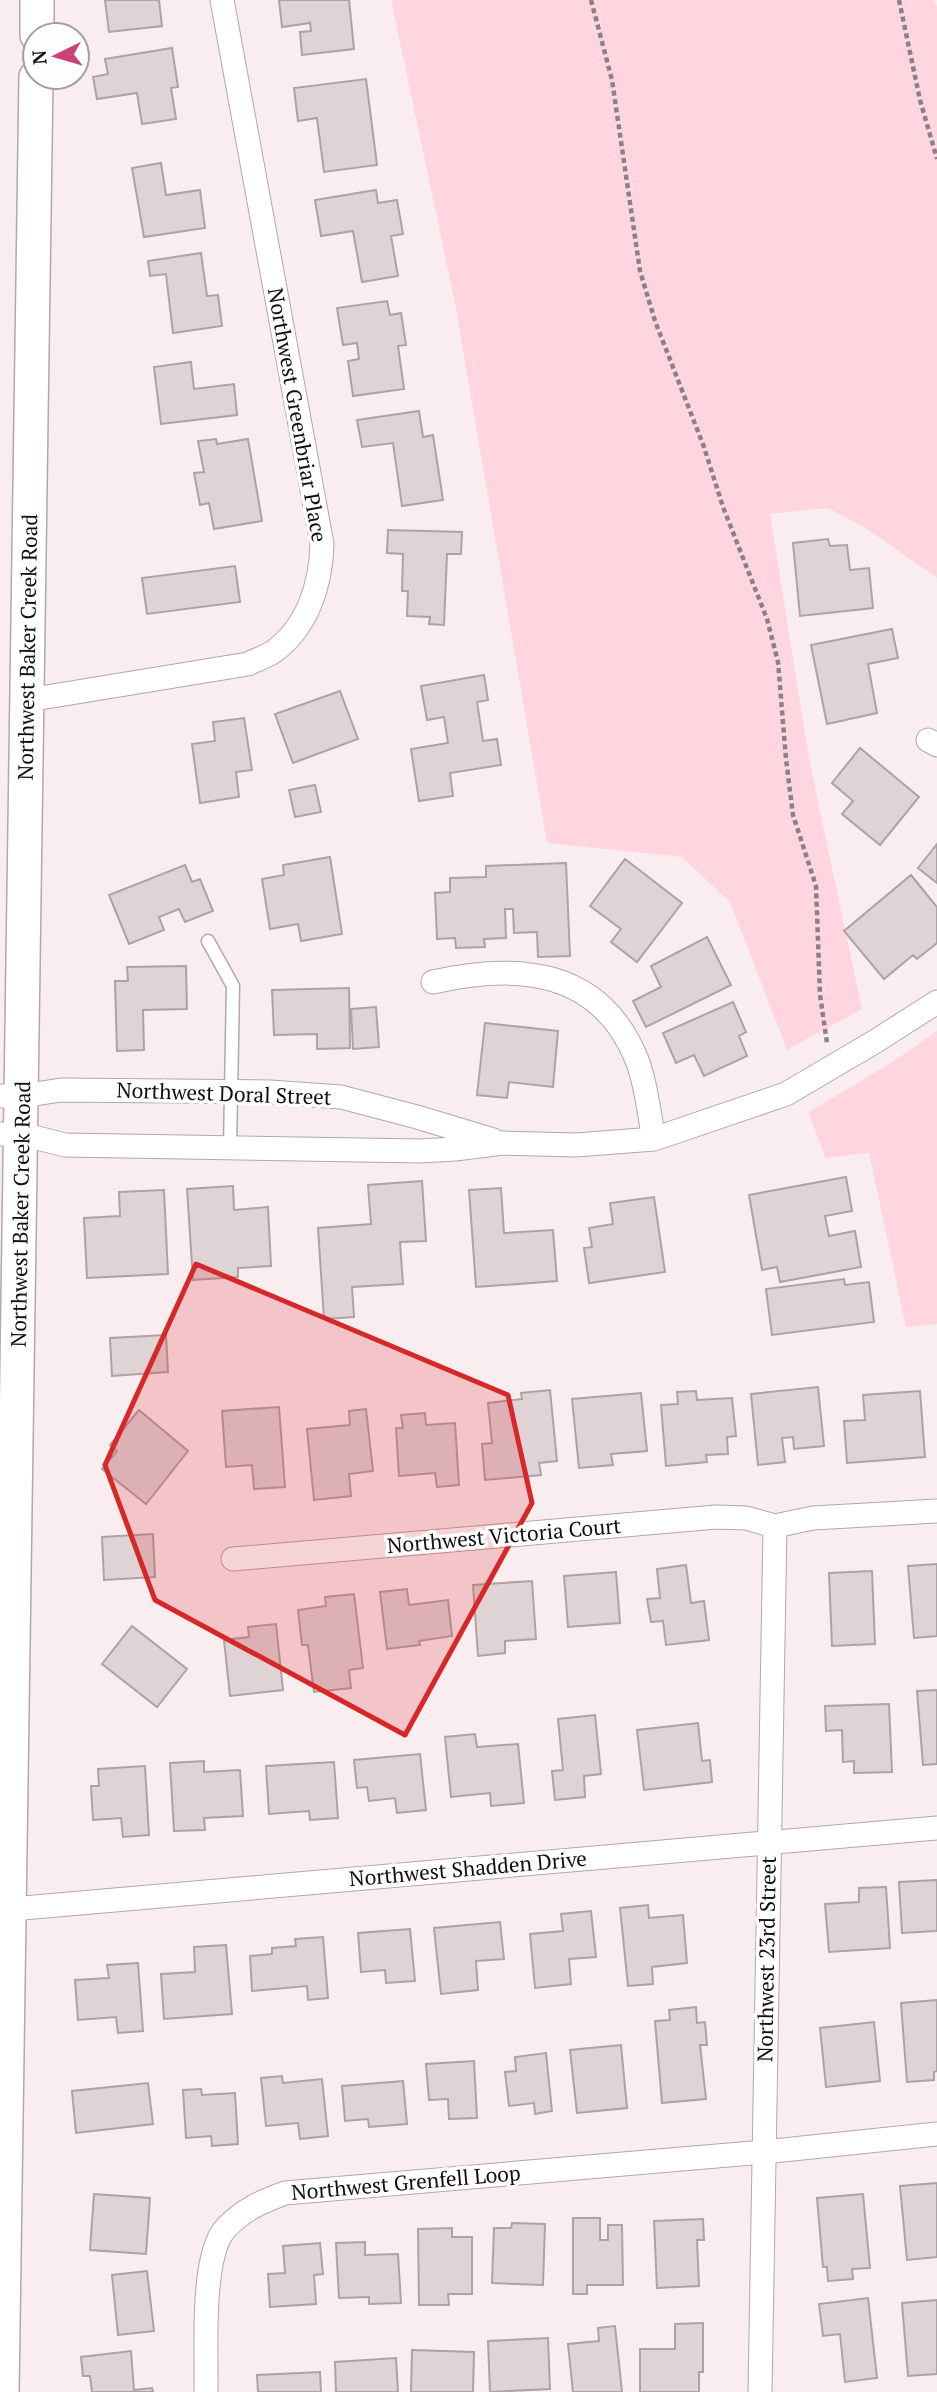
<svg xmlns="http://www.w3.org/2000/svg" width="937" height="2392" font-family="'PT Serif',serif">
  <rect width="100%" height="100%" fill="#faedf0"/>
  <!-- green -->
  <path fill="#ffd5e0" d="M391,0h543l3,7v571l-70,-49 -39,-21 -58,6 39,245 53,250 -75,41 -57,-148 -48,-45 -135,-14 -92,-540z
    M937,1031v293l-31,3 -37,-174 -44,5 -16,-46 82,-49z"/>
  <!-- building -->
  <path fill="#dfd3d6" stroke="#aea2a5" stroke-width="2" d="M105,0h54l3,26 -53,6z
    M279,0h70l5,49 -52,6 -2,-23 11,-1 -1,-8 -28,4z
    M172,48l6,39 -7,1 5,31 -34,5 -5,-31 -40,6 -4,-22 15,-3 -3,-15z
    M366,79l11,86 -53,7 -7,-54 -19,3 -4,-33z
    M161,163l5,32 34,-5 5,38 -61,9 -12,-69z
    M376,190l2,13 19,-3 6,34 -12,2 7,40 -36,6 -9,-51 -32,5 -6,-36z
    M201,253l6,43 11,-1 4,31 -49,7 -7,-59 -16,2 -2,-15z
    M387,301l3,14 11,-2 5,32 -8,1 6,43 -51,7 -5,-35 11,-2 -2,-16 -14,2 -6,-37z
    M191,362l3,27 40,-5 3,31 -76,9 -7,-57z
    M419,411l4,26 10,-2 10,65 -41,6 -9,-63 -31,4 -5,-27z
    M216,439l1,5 31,-5 14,82 -48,8 -5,-26 -9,2 -6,-32 10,-1 -6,-31z
    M388,530l74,2 -1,22h-14l-3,71 -15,-1 1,-7 -23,-1 1,-25h-6l1,-37 -16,-1z
    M828,539l2,7 17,-1 3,25 19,-2 4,40 -73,8 -7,-73z
    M235,566l5,36 -93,12 -5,-36z
    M892,629l6,29 -30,6 9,49 -50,11 -16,-79z
    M484,675l4,25 -11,2 6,39 14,-2 4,26 -51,8 3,23 -34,5 -8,-52 37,-6 -4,-26 -17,3 -6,-34z
    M340,691l18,48 -65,24 -18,-49z
    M244,718l8,52 -16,2 3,25 -39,6 -8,-59 23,-3 -2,-19z
    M860,748l59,49 -39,48 -38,-31 11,-13 -21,-18z
    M315,785l6,27 -26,5 -6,-27z
    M937,844v39l-19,-15z
    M330,857l12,77 -41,7 -3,-17 -28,5 -8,-50 22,-4 -1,-10z
    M625,859l57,44 -45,59 -26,-20 10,-13 -31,-23z
    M566,863l4,93 -32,1 -1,-25 -23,1 -1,-24h-8l1,29 -22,1 1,8 -29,1 -1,-10 -18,1 -2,-46 15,-1v-14l36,-1v-11z
    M185,865l7,17 8,-3 13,32 -28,11 -6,-13 -20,8 5,13 -35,14 -20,-49z
    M911,875l26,32v36l-20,16 -4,-4 -29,24 -40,-48z
    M707,937l24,48 -85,42 -13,-26 28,-14 -10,-21z
    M186,966l1,43 -44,1 1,40 -27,1 -2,-70h13l-1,-14z
    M349,988l1,60 -33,1v-15l-43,1 -2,-45z
    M733,1002l13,30 -7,4 8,20 -43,20 -10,-21 -18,8 -13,-30z
    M376,1007l3,40 -26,2 -2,-40z
    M485,1023l73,8 -5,56 -44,-5 -2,16 -30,-3z
    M846,1177l6,34 -27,5 4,20 26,-5 6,36 -81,15 -3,-15 -15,3 -13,-75z
    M422,1181l4,60 -26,1 3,42 -51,3 2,30 -30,2 -6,-91 53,-4 -3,-39z
    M233,1186l1,24 34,-3 3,59 -33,2v9l-45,3 -6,-91z
    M501,1188l3,45 49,-3 4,51 -81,6 -7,-97z
    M164,1190l4,84 -81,4 -3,-60 36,-2 -1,-24z
    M654,1197l11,75 -76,11 -5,-35 8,-1 -3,-19 24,-4 -3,-21z
    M844,1279l1,6 24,-3 5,40 -102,13 -6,-46z
    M166,1335l2,37 -56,4 -2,-38z
    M818,1387l6,59 -30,3 -1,-12 -11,1 3,24 -27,3 -7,-71z
    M550,1390l7,71 -18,2 2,12 -56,5 -3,-36 10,-1 -4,-40 34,-4 -1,-6z
    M696,1391l1,9 35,-2 4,38 -9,1 1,17 -22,1 1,7 -41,4 -5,-61 17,-1 -1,-12z
    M920,1391l5,66 -78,6 -3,-42 21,-1 -2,-25z
    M641,1393l6,58 -36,3 2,11 -34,3 -7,-69z
    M279,1407l6,80 -31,2 -2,-24 -26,2 -4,-56z
    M366,1409l7,62 -24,3 2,22 -37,4 -7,-71 43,-4 -1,-14z
    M139,1410l49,41 -42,53 -44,-35 15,-18 -7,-6z
    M425,1413l1,12 29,-2 4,62 -22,2 -2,-14 -36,3 -3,-48h7l-2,-13z
    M153,1534l2,43 -51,3 -2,-43z
    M937,1564v72l-23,2 -6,-72z
    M686,1565l5,38 13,-2 5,39 -43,5 -3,-24 -12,1 -4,-23 13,-1 -3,-29z
    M872,1571l3,73 -43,2 -3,-73z
    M616,1572l4,51 -52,4 -4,-51z
    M532,1581l4,58 -31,2v12l-27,3 -5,-71z
    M407,1589l2,16 39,-5 4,36 -33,5 1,4 -33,4 -7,-57z
    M354,1594l9,74 -14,2 2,18 -37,4 -6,-47h-6l-4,-35 28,-4 -1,-9z
    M276,1624l7,66 -53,6 -6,-56 25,-3 -1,-10z
    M132,1626l55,43 -30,38 -55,-43z
    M937,1690v74l-14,1 -6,-74z
    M889,1704l3,68 -38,1v-12l-11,1 -1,-32 -16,1 -1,-25z
    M595,1715l6,59 -17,2 1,21 -30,3 -3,-29 11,-1 -5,-51z
    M698,1723l4,38 8,-1 2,22 -68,8 -7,-60z
    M475,1734l2,13 41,-3 6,59 -33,3 -1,-13 -39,4 -6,-60z
    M420,1754l6,56 -29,3 -2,-15 -26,3 -2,-14 -10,1 -3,-28z
    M204,1761v11l36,-2 3,46 -39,2 1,12 -31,1 -4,-68z
    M334,1762l4,56 -28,2 -1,-9 -40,3 -3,-48z
    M145,1766l4,69 -26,2 -2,-19 -28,2 -2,-34h8l-1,-17z
    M937,1880v51l-35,2 -3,-51z
    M886,1887l4,61 -61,4 -4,-48 34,-2v-14z
    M648,1905l1,13 34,-3 4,48 -35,4 1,17 -25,2 -8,-78z
    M591,1911l5,46 -27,2 2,25 -36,4 -5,-54 33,-3 -2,-17z
    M500,1922l4,37 -28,2 2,29 -37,4 -7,-66z
    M410,1929l5,52 -29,2 -1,-13 -24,2 -3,-39z
    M323,1937l5,61 -20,2 -1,-14 -55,5 -2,-35 22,-2v-6l24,-2 -1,-7z
    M226,1945l6,69 -68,5 -3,-45 34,-2 -1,-25z
    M138,1963l5,68 -25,2 -2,-16 -38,3 -3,-40 34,-2 -2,-13z
    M937,2000v71l-3,1v8l-27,2 -6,-79z
    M696,2007l1,16 8,-1 2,23h-7l6,54 -44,4 -7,-82 15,-1 -1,-10z
    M874,2022l6,59 -54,6 -6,-59z
    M621,2045l6,63 -50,5 -7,-63z
    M546,2053l6,58 -17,3 -1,-11 -25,3 -4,-34 11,-1 -1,-14z
    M474,2061l3,57 -28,1 -1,-20 -19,1 -3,-36z
    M282,2076l1,7 39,-4 6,57 -28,3 -2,-16 -32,3 -5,-48z
    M403,2081l4,43 -38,3 -1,-8 -23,2 -3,-35z
    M148,2083l5,41 -77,9 -4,-42z
    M201,2089l1,6 33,-2 3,51 -26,2 -1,-10 -25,2 -3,-48z
    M937,2183v74l-30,3 -7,-74z
    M94,2194l56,4 -4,56 -56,-4z
    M863,2194l7,74 -18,1 1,10 -25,2 -1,-14h-4l-6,-69z
    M573,2218h27v22h8v-15h14l1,60h-36v9h-14z
    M703,2219l1,21h-7l2,46 -42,2 -3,-67z
    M512,2223l33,1 -2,61 -51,-2 2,-55h17z
    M452,2228v9h20v57h-24l1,11h-30l-1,-76z
    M365,2242v13l33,-1 3,49 -32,1v-7l-30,1 -3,-55z
    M320,2243l3,31 -9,1 2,29 -46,3 -2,-33 17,-1 -2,-27z
    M147,2271l7,60 -36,4 -6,-60z
    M868,2298l9,80 -32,4 -5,-48 -17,2 -4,-32z
    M937,2300v74l-29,2 -6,-73z
    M703,2323v49h-4v20h-59v-43h35v-25z
    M615,2326l7,66h-49l-5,-48 31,-3 -1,-13z
    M548,2338l2,51 -60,3 -2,-51z
    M412,2350l62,2 -1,40h-62z
    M131,2351l3,39 18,-2 1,4h-61l-2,-16h-7l-2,-19z
    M396,2358l2,34h-62l-1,-30z
    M320,2372l1,20h-63l-1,-17z"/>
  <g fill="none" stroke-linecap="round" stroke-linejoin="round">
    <!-- lane casing -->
    <g stroke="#b3a7aa" stroke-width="15">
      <path id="lane" d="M208,941l25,45 -3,162"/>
    </g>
    <!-- street casing -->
    <g stroke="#b3a7aa" stroke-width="25">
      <path id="street" d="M28,700l220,-36c8,-4 17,-7 25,-12 35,-25 48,-68 49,-108l-100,-544
        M928,740l9,5
        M433,982c84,-19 167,-14 204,78 9,22 12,54 17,79
        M0,1096h22l39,-6 209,2 71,5 76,20 76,23
        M0,1134h22l43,11 355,6 35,-2 48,-6 73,2 78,-6 132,-45 90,-53 61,-39
        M233,1559l483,-42 30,1 29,8 38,-8 124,-7
        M0,1910l937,-82
        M206,2392c1,-38 -6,-137 20,-164 18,-19 35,-26 59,-35l479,-41 173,-18
        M760,2392l15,-866"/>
    </g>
    <!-- secondary casing -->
    <g stroke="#b3a7aa" stroke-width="36">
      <path id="secondary" d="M37,35v-35
        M2,2392l34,-2315"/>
    </g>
    <!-- path -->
    <path stroke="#898183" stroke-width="4.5" stroke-dasharray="5 3.5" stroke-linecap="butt" d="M591,0l21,80 28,191 15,50 49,126 19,60 44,112 11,43 8,97 7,56 23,71 4,109 7,48
      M899,0l21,100 17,59"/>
    <!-- lane -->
    <use href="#lane" stroke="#fff" stroke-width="12"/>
    <!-- street -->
    <use href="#street" stroke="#fff" stroke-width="23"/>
    <!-- secondary -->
    <use href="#secondary" stroke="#fff" stroke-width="33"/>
  </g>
  <!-- marked area -->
  <path fill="#d62828" fill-opacity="0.2" stroke="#d62828" stroke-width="5" stroke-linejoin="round" d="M196,1264l312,131 24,108 -127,232 -250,-135 -50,-135z"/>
  <g text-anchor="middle" stroke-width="7" stroke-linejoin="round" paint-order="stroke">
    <!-- street labels -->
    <g font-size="21" fill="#120e0f" stroke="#fefefe">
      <text transform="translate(297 415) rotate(80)" y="7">Northwest Greenbriar Place</text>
      <text transform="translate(28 647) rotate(-89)" y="7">Northwest Baker Creek Road</text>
      <text transform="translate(224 1094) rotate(2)" y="7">Northwest Doral Street</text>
      <text transform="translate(21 1214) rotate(-89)" y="7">Northwest Baker Creek Road</text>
      <text transform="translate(504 1536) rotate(-5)" y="7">Northwest Victoria Court</text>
      <text transform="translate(468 1869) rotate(-5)" y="7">Northwest Shadden Drive</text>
      <text transform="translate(767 1959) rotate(-89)" y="7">Northwest 23rd Street</text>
      <text transform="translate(406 2183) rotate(-5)" y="7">Northwest Grenfell Loop</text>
    </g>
  </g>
  <!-- north arrow -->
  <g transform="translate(56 56) rotate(265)"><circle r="33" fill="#fefefe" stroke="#a09e9e" stroke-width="2"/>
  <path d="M0-5L12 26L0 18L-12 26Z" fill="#cb4178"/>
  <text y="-10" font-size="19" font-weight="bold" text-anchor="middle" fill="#120e0f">N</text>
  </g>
</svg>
